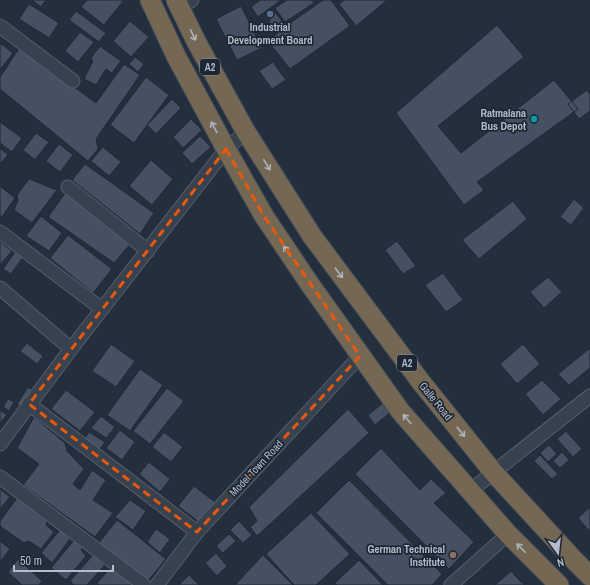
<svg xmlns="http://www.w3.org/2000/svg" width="590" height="585" font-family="'Archivo Narrow',sans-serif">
  <rect width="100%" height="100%" fill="#242f3e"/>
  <!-- building -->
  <path fill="#455162" stroke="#1f2835" d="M32,0h14l-5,7z
    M87,0h37l-20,25 -23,-18z
    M260,0h21l-23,17 -7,-10z
    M287,0h25l2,3 -29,19 -10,-14z
    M323,0h8l19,26 -60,43 -22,-28 11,-9 -10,-10 5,-11 12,15z
    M344,0h43l-31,26 -17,-22z
    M29,4l30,19 -10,15 -30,-19z
    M241,6l21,42 -25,12 -21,-41z
    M76,11l30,22 -7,9 -30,-22z
    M130,21l19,16 -18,20 -18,-16z
    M497,25l27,32 -86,69 23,27 93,-73 24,29 -101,73 7,8 -20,15 -68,-92z
    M80,32l14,10 -16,20 -13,-11z
    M0,43l13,10 -13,17z
    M100,46l21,15 -9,12 -6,-4 -10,16 -12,-6 9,-18 -2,-3z
    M20,47l76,56 28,-39 16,11 -44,64 2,10 -10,12 -88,-72v-12z
    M135,57l9,7 -6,8 -9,-8z
    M273,62l13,18 -14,9 -13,-18z
    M146,77l23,18 -35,48 -24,-18z
    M587,90l3,5v16l-11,8 -11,-15z
    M172,99l9,9 -25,26 -9,-9z
    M191,119l11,11 -19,18 -10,-11z
    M0,122l22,16 -10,14 -12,-9z
    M36,133l13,9 -14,18 -12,-10z
    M200,136l11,11 -19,17 -10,-11z
    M59,144l14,11 -13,17 -14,-11z
    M103,147l18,15 -12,14 -18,-15z
    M0,148l8,7 -8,9z
    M151,160l22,19 -21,26 -23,-19z
    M85,164l69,49 -14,21 -68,-54z
    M29,179l28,11 -25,33 -18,-13 4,-10 -1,-5z
    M0,186l15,12 -13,19 -2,-2z
    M66,192l66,50 -18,21 -66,-46z
    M574,199l10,9 -13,17 -11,-8z
    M513,201l14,18 -48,40 -17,-19z
    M41,216l21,17 -13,18 -23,-15z
    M68,235l44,34 -19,24 -43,-35z
    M397,241l19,25 -13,8 -18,-24z
    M0,242l12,9 -12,14z
    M15,252l8,5 -12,17 -8,-5z
    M443,273l20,27 -17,12 -21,-27z
    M548,277l14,15 -18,16 -14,-16z
    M27,343l16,13 -6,8 -17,-13z
    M111,344l24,17 -19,26 -24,-16z
    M523,344l17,20 -23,20 -17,-20z
    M590,348v20l-21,17 -11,-11z
    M140,369l23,16 -33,46 -23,-16z
    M542,380l19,19 -18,16 -18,-21z
    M28,387l4,3 -12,16 -3,-2z
    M167,388l17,13 -34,43 -17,-13z
    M66,390l29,22 -15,19 -29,-22z
    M8,399l6,3 -5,9 -6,-4z
    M383,403l8,9 -16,13 -7,-10z
    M348,409l21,24 -112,103 -7,-9 7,-6 -8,-14z
    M0,410l7,5 -7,8z
    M101,416l14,11 -9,11 -15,-10z
    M34,417l31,26 2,8 17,18 -11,15 7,6 12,-20 14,10 -13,20 20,13 -18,24 -72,-52 16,-21 -22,-16z
    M120,430l15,12 -13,18 -16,-12z
    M566,431l16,18 -9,8 -16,-18z
    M89,432l16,10 -7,10 -15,-11z
    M164,432l19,15 -12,15 -19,-15z
    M549,445l8,9 -9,8 -8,-9z
    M381,448l39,42 11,-11 15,14 -12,10 40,39 -25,27 -94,-95z
    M562,452l7,8 -9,8 -7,-7z
    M540,455l18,19 -6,5 -18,-18z
    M149,462l21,17 -10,13 -21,-18z
    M349,480l93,94 -10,11h-44l-72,-72z
    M194,486l21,16 -16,20 -21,-16z
    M0,489l10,8 -10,12z
    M17,498l30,23 -1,4 8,7 -13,17 -12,-8 -5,2 -24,-17v-5z
    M130,500l16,11 -13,19 -18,-13z
    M590,507v25l-12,-14z
    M311,513l39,41 -34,31h-22l-28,-31z
    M117,520l49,39 -19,23 -49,-38z
    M239,521l13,14 -9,8 -13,-13z
    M156,529l14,10 -10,14 -13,-11z
    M60,530l10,9 -18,24 -11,-10z
    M229,534l7,7 -13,12 -7,-7z
    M75,539l9,5 -3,6 5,6 -20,24 -15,-12z
    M0,541l10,8 -10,13z
    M216,553l11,13 -10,10 -12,-13z
    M93,555l12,10 -18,20h-13l-4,-4z
    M263,555l30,30h-58z
    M18,559l24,22 -3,4h-17l-14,-13z
    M359,560l24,25h-46l-2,-2z
    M113,565l22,20h-36l-2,-2z
    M511,571l9,10 5,4h-30z
    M189,575l10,10h-20z"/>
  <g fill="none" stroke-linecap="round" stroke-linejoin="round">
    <!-- minor casing -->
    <g stroke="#565f6c" stroke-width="15">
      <path id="minor" d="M180,8l12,-8
        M0,26l73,55
        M68,187l80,64
        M0,232l102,77
        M0,288l71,61
        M29,404l168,128
        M0,444l71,-95 155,-200 20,-17
        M0,477l144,108
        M470,491l120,-95
        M157,585l40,-53 163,-176
        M451,585l57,-51"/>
    </g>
    <!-- highway casing -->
    <g stroke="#434c59" stroke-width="21">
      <path id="highway" d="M150,0l26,56 50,93 38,67 45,67 92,129 107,122 51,51
        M176,0l21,43 49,89 66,104 109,146 73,91 81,88 15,15"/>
    </g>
    <!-- minor -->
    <use href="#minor" stroke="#38414e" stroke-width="13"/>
    <!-- highway -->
    <use href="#highway" stroke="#746855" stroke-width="19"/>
  </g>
  <!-- one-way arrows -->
  <defs><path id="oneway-shaft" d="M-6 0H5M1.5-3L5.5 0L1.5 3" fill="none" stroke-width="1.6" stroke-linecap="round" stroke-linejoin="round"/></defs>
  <g stroke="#aeb4bd">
    <use href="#oneway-shaft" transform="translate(193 35) rotate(64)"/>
    <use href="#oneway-shaft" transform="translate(214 127) rotate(-118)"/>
    <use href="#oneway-shaft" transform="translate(267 165) rotate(58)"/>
    <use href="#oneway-shaft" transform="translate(287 251) rotate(-124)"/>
    <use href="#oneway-shaft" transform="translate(339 273) rotate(53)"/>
    <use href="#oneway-shaft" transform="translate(407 419) rotate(-131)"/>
    <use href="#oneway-shaft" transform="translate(461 432) rotate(51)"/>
    <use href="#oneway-shaft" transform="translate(521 548) rotate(-135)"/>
  </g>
  <!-- marked area -->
  <path fill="none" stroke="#e8590c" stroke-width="3" stroke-dasharray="8 5" stroke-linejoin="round" d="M226,149l38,67 96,140 -163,176 -168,-128z"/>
  <!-- markers -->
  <circle fill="#5c6f8a" stroke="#1d2633" stroke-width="1.5" cx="270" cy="14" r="4"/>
  <circle fill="#0f9aa8" stroke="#1d2633" stroke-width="1.5" cx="534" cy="119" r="4"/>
  <circle fill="#8d6e63" stroke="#1d2633" stroke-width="1.5" cx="453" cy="555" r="4"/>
  <g text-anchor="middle" stroke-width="3.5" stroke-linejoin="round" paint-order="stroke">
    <!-- shield labels -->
    <g fill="#1d2633" stroke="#878f9c" stroke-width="1">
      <rect x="200" y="59" width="20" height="16" rx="3"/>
      <rect x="397" y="355" width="20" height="16" rx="3"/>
    </g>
    <g font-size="10" font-weight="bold" fill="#b4bcc9">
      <text x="210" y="71">A2</text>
      <text x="407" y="367">A2</text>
    </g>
    <!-- poi labels -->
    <g font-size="11" font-weight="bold" fill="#b4bcc9" stroke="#1d2633" text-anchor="end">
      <text x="270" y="31" text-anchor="middle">Industrial<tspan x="270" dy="13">Development Board</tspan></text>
      <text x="526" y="117">Ratmalana<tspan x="526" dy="13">Bus Depot</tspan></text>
      <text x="445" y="553">German Technical<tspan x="445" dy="13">Institute</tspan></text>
    </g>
    <!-- street labels -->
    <g font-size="11" fill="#b4bcc9" stroke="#1d2633">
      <text transform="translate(436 401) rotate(51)" y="4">Galle Road</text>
      <text transform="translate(256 468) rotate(-47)" y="4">Model Town Road</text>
    </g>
  </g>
  <!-- north arrow -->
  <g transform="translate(558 553) rotate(165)" stroke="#1d2633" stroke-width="3" paint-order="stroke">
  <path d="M0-3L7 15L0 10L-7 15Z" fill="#b4bcc9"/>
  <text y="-6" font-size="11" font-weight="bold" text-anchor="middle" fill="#b4bcc9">N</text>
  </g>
  <!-- scale -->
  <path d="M14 565v6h99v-6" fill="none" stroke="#b4bcc9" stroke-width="2"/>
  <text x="20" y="565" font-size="12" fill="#b4bcc9" stroke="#1d2633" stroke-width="3" paint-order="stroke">50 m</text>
</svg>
